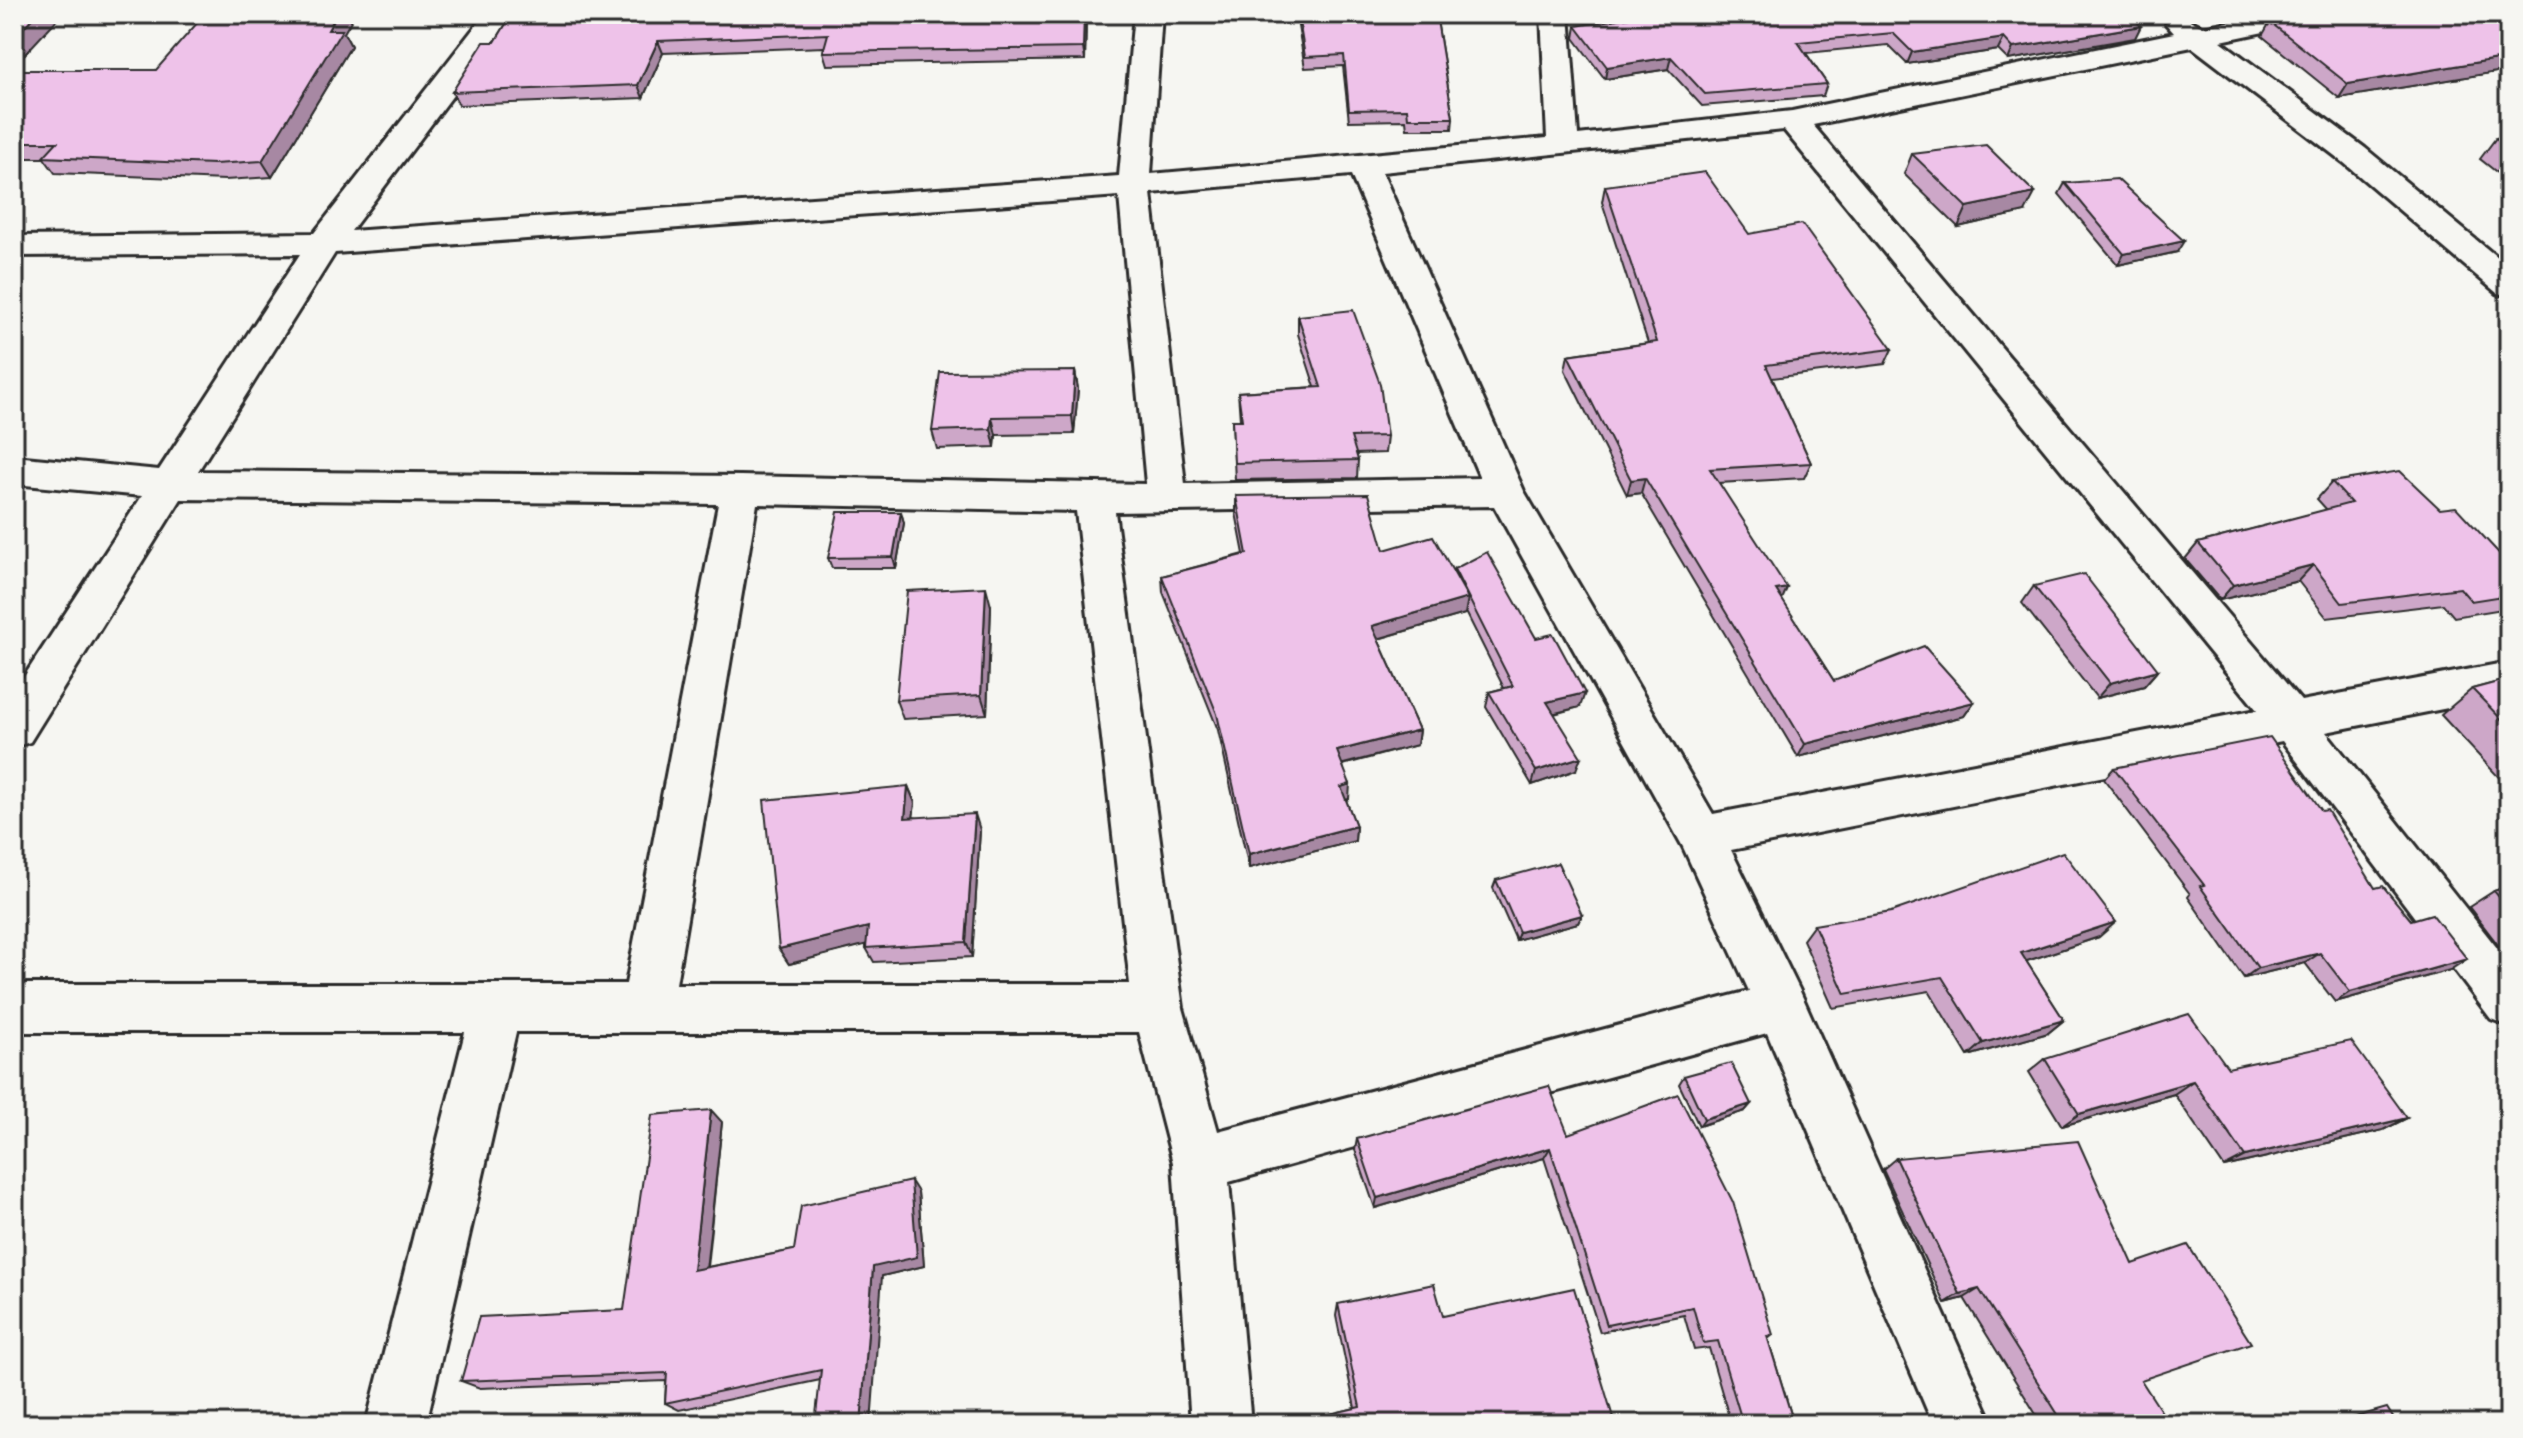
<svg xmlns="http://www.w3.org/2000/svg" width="2523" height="1438" font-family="'Playpen Sans',sans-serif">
  <rect width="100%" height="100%" fill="#f6f6f2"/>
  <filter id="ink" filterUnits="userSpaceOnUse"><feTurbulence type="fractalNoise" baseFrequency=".0125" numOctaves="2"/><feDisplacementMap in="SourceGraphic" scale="16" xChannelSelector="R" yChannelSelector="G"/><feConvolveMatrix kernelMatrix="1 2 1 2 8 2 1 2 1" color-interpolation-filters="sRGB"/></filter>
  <g filter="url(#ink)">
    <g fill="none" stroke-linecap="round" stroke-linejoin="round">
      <!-- minor casing -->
      <g stroke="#2b2b2b" stroke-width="6">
        <path id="minor" d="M485,14h29l-163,217 768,-55 15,-162h28l-11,160 396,-36 -6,-124h28l9,121 214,-24 382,-78 -8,-9 4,-6 10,-3 23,12 66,-13h56l-4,6 -100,21 144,107 144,119v29l-12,-3 -154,-131 -151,-115 -379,78 488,576 208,-39v34l-183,36 183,231v63l-18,-7 -209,-278 -551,109 68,139 194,435h-60l-166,-391 -538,149 22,242h-60l-18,-261 -34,-131h-623l-90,392h-60l99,-392h-451v-48h612l92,-480 -537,-5 -151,243 -16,5v-55l128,-196 -128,-12v-28l145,14 141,-216 -286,2v-20l300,-3zM1784,130l473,580 -544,104 -189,-323 -142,-319zM1351,175l129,303 -295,6 -34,-291zM1119,196l27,288 -406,-8 -542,-5 137,-218zM757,504l319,7 54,473h-454zM1494,506l189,341 66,144 -531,140 -35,-123 -68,-496z"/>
      </g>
      <!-- minor -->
      <use href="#minor" fill="#f6f6f2" fill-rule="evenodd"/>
    </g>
    <!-- wall -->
    <path fill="#cda7c8" stroke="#2b2b2b" stroke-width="2" d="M512,14h612l-1,6h-37l-1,40 -258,5 -4,-13 1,-5 -161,6 -20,45 -184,7 -7,-13 43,-50z
      M1296,14h140l17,104 -1,11h-45l-1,-9 -57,1 -6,-55 -38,2z
      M1623,14h507l5,24 -127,22 -10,-10 -91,14 -19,-19 -82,8 21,31 -4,12 -121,10 -34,-37 -63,10 -31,-41 2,-12 48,-8z
      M2509,14v56l-170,28 -77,-62 8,-14z
      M344,33l7,13 -79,131 -47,3 -170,-7 -11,-15h-30v-88h142z
      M2509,136v46l-29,-23 16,-21z
      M1912,154l113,58 -67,15 -54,-53z
      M2065,183l112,69 -59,13 -59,-71z
      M1605,186l144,48 143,115 -7,15 -113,14 39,85 -7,15 -85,5 63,117 52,81 140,21 -10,14 -166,41 -157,-264 -14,2 -62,-125 3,-15 80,-12 -46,-141z
      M1298,316l89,120 -2,17 -29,1 2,6 -1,18 -122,2 -3,-60h8l-2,-28 77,-5 -17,-53z
      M1075,371l3,18 -4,45 -78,1 -1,12 -58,2 -5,-18z
      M2332,482l108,27 69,55v44l-55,9 -11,-13 -116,14 -29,-37 -78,19 -35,-41 13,-16 129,-33 -10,-11z
      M1236,496l148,54 70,23v-4l82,69 44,69 -26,7 22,56 -44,15 -46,-78 3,-15 15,-4 -38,-76 -1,2 -87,25 41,91 -2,15 -74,20 6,34 -3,1 10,26 -1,15 -106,27 -31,-138 -55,-138 -1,-16 82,-22 -8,-41z
      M901,512l3,11 -8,45h-64l-4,-10z
      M2034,586l124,84 -14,16 -47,12 -75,-95z
      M991,606l-4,108 -84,5 -7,-19z
      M2509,679v104l-4,1 -64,-69 31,-26z
      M2114,768l261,120 75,82 -115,32 -30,-39 -61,15 -56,-81 2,-3 -86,-115z
      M908,786l7,17 -2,14 67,13 -8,127 -98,5 -8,-14v-4l-77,20 -10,-15z
      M1496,880l86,35 -4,8 -62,17 -23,-52z
      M2509,886v73l-40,-52 25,-16z
      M1814,925l285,12 -73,24 38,59 -16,13 -80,23 -39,-65 -96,17 -30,-68z
      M2045,1059l183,9 179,50 -24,12 -159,37 -50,-73 -112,32 -33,-54z
      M1684,1076l67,28 -6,7 -46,15 -20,-42z
      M722,1122l-15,145 87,-17 124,-58 6,74 -42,10 -62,104 -141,30 -14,-7 1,-22 -186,7 -19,-7 163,-71z
      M1568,1134l205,201 -5,4 26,85h-63l-22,-76 -15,2 -10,-35 -84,17 -56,-174 -169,50 -20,-58 2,-11z
      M1896,1158l245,222v44h-99l-78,-126 -19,5 -62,-134z
      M1338,1304l105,12 172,108h-304l2,-6 42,-10 -19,-92z"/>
    <!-- shaded-wall -->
    <path fill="#a788a3" stroke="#2b2b2b" stroke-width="2" d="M36,14h26l-48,52v-28z
      M337,14h18l-11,19 7,13 -79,131 -10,-16 66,-131z
      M1084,14l2,6 -1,40 -2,-12z
      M2141,26l-6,12 -127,22 5,-12z
      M2004,38l-6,12 -91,14 5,-12z
      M658,41l5,12 -20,45 -5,-13z
      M1671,57l-3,12 -63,10 2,-12z
      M2509,57v13l-170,28 9,-14z
      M2035,193l-10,19 -67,15 9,-20z
      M2184,241l-7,11 -59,13 6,-11z
      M1075,371l3,18 -4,45 -2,-18z
      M992,417l4,18 -1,12 -4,-18z
      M1645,478l-4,15 -14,2 4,-15z
      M901,512l3,11 -8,45 -3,-11z
      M2313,565l-15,16 -78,19 13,-15z
      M986,587l5,19 -4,108 -6,-19z
      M1787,588l-6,14 -5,-12z
      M1468,598l-3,16 -95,27 2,-15z
      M2158,670l-14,16 -47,12 13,-15z
      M1585,693l-5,14 -37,9 4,-14z
      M1974,702l-10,14 -166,41 7,-13z
      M1419,730l-2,15 -81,21 1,-15z
      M1581,757l-5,13 -44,15 4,-14z
      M1350,784l-1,15 -9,2 1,-14z
      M908,786l7,17 -4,31 -6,-16z
      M975,814l5,16 -8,127 -6,-15z
      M1356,826l-1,15 -106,27v-14z
      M1582,915l-4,8 -62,17 3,-8z
      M2116,922l-17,15 -93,31 15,-15z
      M868,927l8,15 -87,22 -10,-15z
      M2320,953l-15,10 -61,15 14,-10z
      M2467,959l-17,11 -115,32 15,-10z
      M2064,1020l-16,13 -80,23 15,-13z
      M2193,1081l-19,13 -112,32 17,-12z
      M1751,1104l-6,7 -46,15 5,-7z
      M711,1110l11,12 -17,157 -12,-9z
      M2407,1118l-24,12 -159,37 21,-11z
      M1550,1148l-6,10 -169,50 2,-10z
      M911,1181l7,11 6,74 -42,10 -11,148h-10l12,-157z
      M1979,1289l-15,9 -19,5 15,-9z"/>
    <!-- building -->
    <path fill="#eec2e9" stroke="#2b2b2b" stroke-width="2" d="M14,14h22l-22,24z
      M205,14h132l-9,16h14l-80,131 -48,3 -171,-7 14,-15h-43v-72h142z
      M512,14h572l-1,34 -260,4 5,-18 -170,7 -20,44 -186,7 32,-50h11z
      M1298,14h138l17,104h-45l-1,-9 -58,1 -5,-55 -39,2z
      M1629,14h501l11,12 -128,22 -9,-10 -92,14 -19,-19 -95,9 29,42 -122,10 -34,-37 -64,10 -31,-41 54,-9z
      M2307,14h202v43l-161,27 -78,-62z
      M2509,136v11l-13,-9z
      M1986,145l49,48 -68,14 -55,-53z
      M1705,172l44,62 53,-10 90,125 -126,16 45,98 -101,6 77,119 -11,2 58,91 90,-35 50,56 -169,42 -160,-266 -14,2 -63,-125 89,-13 -52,-156z
      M2117,179l67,62 -60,13 -59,-71z
      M1353,310l27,74 7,52 -36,1 7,23 -124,3 -2,-43h10l-4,-28 83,-5 -23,-71z
      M1075,371l-3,45 -80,1 -1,12 -59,2 8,-59z
      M2400,471l40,38 16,-2 53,57v31l-38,6 -11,-13 -118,15 -29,-38 -80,20 -35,-42 153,-40 -19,-21z
      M1368,494l16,56 49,-14 35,62 -96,28 47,104 -82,21 13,33 -9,3 15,39 -107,28 -32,-140 -55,-138 85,-22 -11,-58z
      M838,512h63l-8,45 -65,1z
      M1487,552l49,86 17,-4 32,59 -38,9 34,55 -45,14 -47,-79 24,-6 -59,-117z
      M2084,574l74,96 -48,13 -76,-97z
      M986,587l-5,108 -85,5 11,-109z
      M2509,679v48l-37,-38z
      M2270,737l52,74 5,-1 48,78 8,-2 28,34 21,-6 35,45 -117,33 -30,-39 -62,15 -58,-82 4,-1 -90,-117z
      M908,786l-3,32 70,-4 -9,128 -100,6 2,-21 -89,22 -15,-149z
      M2063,852l53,70 -95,31 43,67 -81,23 -41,-66 -97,17 -31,-69 77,-13z
      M1558,863l24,52 -63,17 -23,-52z
      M2509,886v23l-15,-18z
      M2189,1014l39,54 123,-27 56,77 -162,38 -52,-75 -114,33 -34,-55z
      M1731,1063l20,41 -47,15 -20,-43z
      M1549,1086l19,48 110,-40 55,108 40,133 -6,1 27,88h-51l-25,-83 -15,2 -10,-36 -86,18 -57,-177 -173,50 -20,-59z
      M711,1110l-18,160 101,-20 7,-44 110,-25 6,76 -44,10 -12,157h-46l6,-54 -156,33 2,-30 -206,8 18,-64 145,-7 28,-195z
      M2078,1141l55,123 55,-19 63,98 -110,37 22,34 -22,10h-77l-85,-135 -19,5 -64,-136z
      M1434,1284l9,32 131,-28 41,136h-301l-1,-6 47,-11 -22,-103z
      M2387,1408l10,16h-66z"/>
  </g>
  <!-- margin -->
  <rect width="2523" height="1438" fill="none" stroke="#f6f6f2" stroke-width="48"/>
  <rect x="24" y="24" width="2475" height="1390" fill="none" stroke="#2b2b2b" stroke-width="3" filter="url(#ink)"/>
</svg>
